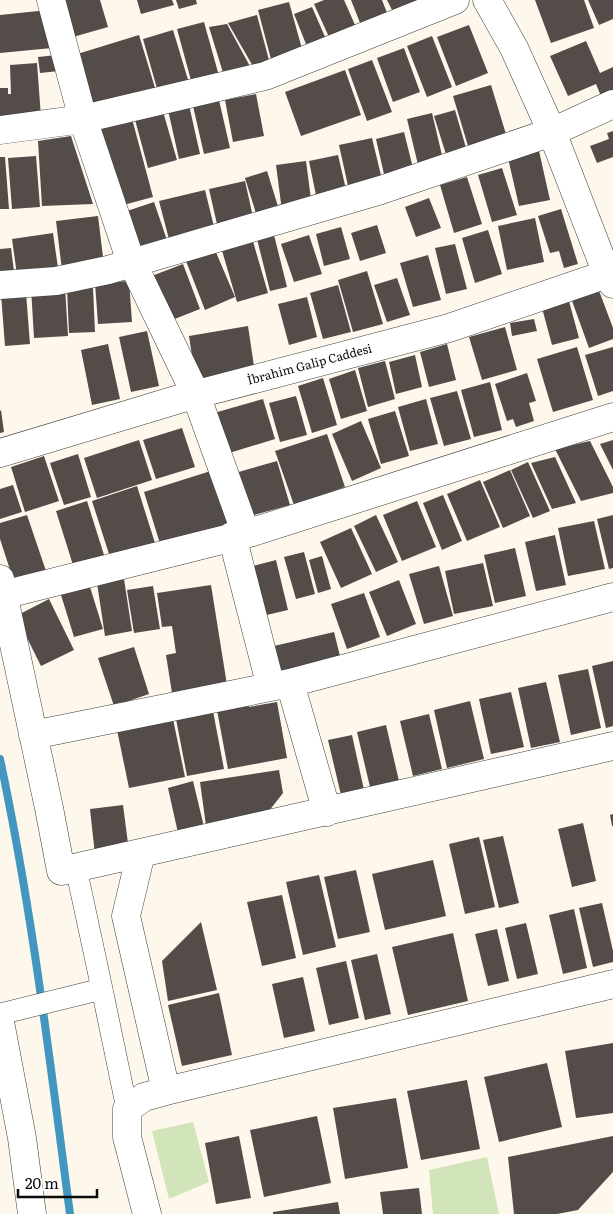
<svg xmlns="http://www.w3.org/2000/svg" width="613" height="1214" font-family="Literata,serif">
  <rect width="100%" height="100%" fill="#fdf8eb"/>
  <!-- green -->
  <path fill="#d2e4b9" d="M193,1122l16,60 -40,17 -17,-68z
    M487,1157l12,57h-66l-4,-44z"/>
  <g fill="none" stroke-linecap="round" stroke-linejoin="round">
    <!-- stream -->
    <path stroke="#4396bf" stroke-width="8" d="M0,759c32,150 50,303 70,455"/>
  </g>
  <!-- building -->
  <path fill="#534c49" d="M62,0h38l8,27 -35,10z
    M137,0h35l2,5 -33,9z
    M176,0h20l1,4 -18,5z
    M324,0h20l15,34 -26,12 -19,-42z
    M351,0h31l9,23 -27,10z
    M387,0h34l-24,20z
    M535,0h49l10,28 -43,15z
    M588,0h25v19l-14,6z
    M289,2l15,54 -32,7 -14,-53z
    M312,7l17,39 -19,8 -16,-40z
    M48,10l4,38 -52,5v-38z
    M257,15l13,49 -16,4 -26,-45z
    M204,22l15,54 -27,8 -15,-55z
    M227,24l25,46 -28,6 -15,-49z
    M469,25l19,48 -32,13 -19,-49z
    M173,30l16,53 -31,9 -15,-53z
    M139,35l17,56 -66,19 -16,-55z
    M432,36l20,51 -25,10 -20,-51z
    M586,41l14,32 13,-6v35l-8,4 -9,-22 -28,12 -18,-40z
    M404,48l16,44 -27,10 -16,-44z
    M57,55l2,16 -19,2 -2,-16z
    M372,60l20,52 -25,9 -19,-52z
    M37,63l4,54 -41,11v-40h8v6h3l-1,-29z
    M345,70l16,45 -60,21 -16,-44z
    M491,85l18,59 -38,12 -18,-60z
    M256,94l8,42 -31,6 -8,-42z
    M219,100l11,48 -26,6 -11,-48z
    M189,105l11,49 -21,5 -11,-49z
    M162,108l15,52 -29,8 -14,-52z
    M455,110l14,48 -20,6 -15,-48z
    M432,113l13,55 -25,5 -13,-54z
    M131,115l22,82 -37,10 -21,-83z
    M613,131v26l-16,6 -7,-17 19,-7 -2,-6z
    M404,132l11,44 -29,7 -10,-44z
    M71,136l22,68 -51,2 -4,-65z
    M372,138l12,50 -34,7 -11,-50z
    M539,151l11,49 -31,6 -11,-48z
    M338,155l10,43 -30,7 -9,-44z
    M36,156l4,51 -28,2 -4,-51z
    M0,157h5l4,52h-9z
    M306,161l6,46 -30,4 -6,-46z
    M502,168l15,47 -25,7 -14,-47z
    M267,171l14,45 -22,7 -14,-45z
    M467,177l15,47 -28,9 -14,-48z
    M245,181l10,45 -36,7 -10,-44z
    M205,190l11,45 -45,12 -12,-46z
    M429,198l12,30 -25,9 -11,-30z
    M154,202l16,47 -36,12 -16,-47z
    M561,209l17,55 -14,4 -5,-17 -9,2 -12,-37z
    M98,216l6,49 -42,5 -6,-49z
    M535,218l9,44 -37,8 -9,-44z
    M377,225l9,28 -26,8 -9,-28z
    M341,227l9,32 -26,7 -8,-32z
    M488,230l14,44 -27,9 -13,-45z
    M53,233l6,42 -41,7 -6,-43z
    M274,235l13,52 -17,4 -13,-52z
    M309,235l13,39 -28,8 -13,-38z
    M252,238l16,55 -31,9 -16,-55z
    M455,244l12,45 -21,5 -11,-46z
    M11,248l4,32 -15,2v-33z
    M215,250l20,47 -30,13 -19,-49z
    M428,255l13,45 -28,7 -13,-44z
    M183,264l17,45 -33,13 -18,-45z
    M367,271l16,53 -30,8 -15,-52z
    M397,278l13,37 -23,7 -13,-37z
    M129,281l3,41 -34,2 -3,-41z
    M338,285l13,47 -28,7 -13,-46z
    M65,287l3,49 -34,2 -3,-50z
    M93,288l2,44 -26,1 -2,-44z
    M598,288l15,40v11l-24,9 -18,-50z
    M26,293l4,51 -25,2 -4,-52z
    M307,297l10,40 -28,8 -11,-41z
    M569,301l10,37 -27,7 -10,-37z
    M534,319l3,12 -25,5 -2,-13z
    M248,326l7,47 -59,9 -7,-46z
    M505,327l12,43 -35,10 -13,-43z
    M147,331l12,55 -28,6 -12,-55z
    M108,344l12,55 -28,6 -11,-55z
    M447,344l9,36 -27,7 -9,-35z
    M577,347l16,53 -40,12 -16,-53z
    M613,347v44l-15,5 -13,-41z
    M415,355l7,32 -26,7 -7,-32z
    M385,361l10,38 -27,8 -10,-39z
    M355,370l12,41 -26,8 -12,-40z
    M527,373l9,28 -7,2 5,18 -18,6 -3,-8 -6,2 -12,-37z
    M323,378l14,47 -25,8 -14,-47z
    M490,382l12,48 -28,7 -13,-47z
    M457,391l14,48 -27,7 -14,-48z
    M296,396l11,39 -27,7 -11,-39z
    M263,399l12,40 -49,15 -12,-41z
    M426,399l12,45 -28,7 -12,-44z
    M1,410l3,22 -4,1v-22z
    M395,411l14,45 -28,8 -13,-45z
    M361,421l20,47 -29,13 -20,-47z
    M182,428l13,39 -39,12 -13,-39z
    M327,434l18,53 -51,18 -19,-54z
    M139,440l13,40 -55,18 -13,-40z
    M613,440v30l-13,-26z
    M590,441l23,46v6l-32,8 -26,-52z
    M78,454l13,43 -27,8 -14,-42z
    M44,456l15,45 -34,11 -14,-45z
    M555,457l21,46 -24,6 -21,-46z
    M277,461l13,44 -43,12 -12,-44z
    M528,462l22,49 -17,7 -22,-48z
    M214,470l19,58 -71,22 -18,-58z
    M510,470l20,46 -27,12 -20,-46z
    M480,480l20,47 -33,14 -20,-47z
    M13,485l9,27 -22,7v-30z
    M137,486l18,57 -45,14 -18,-56z
    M443,495l19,46 -20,9 -19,-47z
    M87,501l17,54 -31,10 -17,-54z
    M417,501l19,46 -34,14 -19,-46z
    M27,515l19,56 -32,11 -14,-43v-16z
    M376,515l22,47 -22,10 -22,-46z
    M613,515v53l-4,1 -12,-50z
    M594,521l11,48 -37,7 -10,-48z
    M351,528l21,46 -31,14 -21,-46z
    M555,535l11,50 -30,6 -11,-49z
    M515,548l11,48 -31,7 -11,-48z
    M304,552l11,42 -19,5 -12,-42z
    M322,556l9,33 -13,4 -9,-33z
    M276,560l12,50 -30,7 -12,-49z
    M483,563l10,43 -39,8 -9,-43z
    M439,566l14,50 -29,8 -15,-50z
    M124,579l8,52 -27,5 -8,-53z
    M399,580l17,44 -29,12 -18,-44z
    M211,585l16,100 -55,8 -6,-38 10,-2 -4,-27 -10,1 -5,-34z
    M153,586l7,43 -26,4 -7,-43z
    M90,587l13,42 -29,8 -13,-42z
    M364,593l16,44 -33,12 -16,-45z
    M49,599l25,51 -33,16 -25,-50z
    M334,632l8,32 -60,15 -8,-33z
    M134,647l15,47 -35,12 -16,-48z
    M613,661v65l-7,2 -14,-62z
    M588,669l13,59 -30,7 -13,-60z
    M546,682l14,60 -29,6 -13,-60z
    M511,692l13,55 -33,7 -12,-55z
    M248,699l1,8 28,-5 10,56 -59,11 -12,-64z
    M470,701l14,58 -37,9 -13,-58z
    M213,711l11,58 -37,7 -11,-57z
    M429,714l13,55 -29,7 -13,-55z
    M173,719l12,58 -56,11 -12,-58z
    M386,725l13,56 -29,6 -13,-55z
    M352,735l12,55 -23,5 -13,-55z
    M279,770l4,23 -25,32 -51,8 -7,-51z
    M193,781l13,54 -26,7 -12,-54z
    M123,805l6,46 -34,4 -5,-46z
    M613,814v12h-1l-2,-11z
    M583,823l13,58 -24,6 -14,-58z
    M503,836l16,67 -20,5 -16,-68z
    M479,837l16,70 -30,7 -16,-70z
    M433,860l13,56 -61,14 -13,-56z
    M356,870l14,62 -32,7 -14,-62z
    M319,875l17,72 -33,8 -17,-73z
    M282,895l14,63 -34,8 -15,-64z
    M602,903l11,48v11l-20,5 -14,-59z
    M574,909l13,59 -24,6 -14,-59z
    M201,922l16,68 -49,11 -6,-40z
    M526,923l12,51 -21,5 -12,-51z
    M497,929l12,52 -21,5 -13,-52z
    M453,933l15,68 -60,14 -16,-68z
    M377,954l14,60 -26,6 -14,-60z
    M346,961l13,57 -30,7 -13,-57z
    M303,977l12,54 -31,7 -12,-54z
    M219,993l13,62 -50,11 -14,-61z
    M613,1043v70l-37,5 -11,-67z
    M547,1063l15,64 -63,15 -15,-65z
    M467,1080l13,69 -59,11 -14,-69z
    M396,1098l12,70 -63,11 -12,-71z
    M317,1116l14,67 -67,14 -14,-67z
    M239,1136l12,62 -35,6 -11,-61z
    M613,1136v36l-35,38 -21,4h-43l-6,-57z
    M419,1188l3,26h-39l-3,-22z
    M338,1202l2,12h-67v-2z"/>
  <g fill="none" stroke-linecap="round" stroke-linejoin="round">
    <!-- pedestrian casing -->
    <g stroke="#3e3e3e" stroke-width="22">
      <path id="pedestrian" d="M102,989l25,120
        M0,1014l102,-25 -26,-121"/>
    </g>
    <!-- minor casing -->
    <g stroke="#3e3e3e" stroke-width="29">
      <path id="minor" d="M51,0l32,119 46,137 67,139 50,139 367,-117
        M487,0l27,48 38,84 55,142
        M0,130l83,-11 182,-43 190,-76
        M0,285l56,-4 52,-11 273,-80 171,-58 61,-28
        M232,536l39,151
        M0,579l49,229 12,63 552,-125
        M3,595l243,-61
        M290,683l37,129
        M33,735l257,-52 323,-86
        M141,853l-15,63 40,175 447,-107
        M0,1022l22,116 10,76
        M147,1214l-20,-77v-28l17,-12 22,-6"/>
    </g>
    <!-- tertiary casing -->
    <g stroke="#3e3e3e" stroke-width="29">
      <g id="tertiary">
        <path id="s1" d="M0,453l186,-56 263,-69 158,-54 6,10"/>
      </g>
    </g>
    <!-- pedestrian -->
    <use href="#pedestrian" stroke="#fff" stroke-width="21"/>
    <!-- minor -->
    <use href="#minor" stroke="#fff" stroke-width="28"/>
    <!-- tertiary -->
    <use href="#tertiary" stroke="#fff" stroke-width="28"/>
  </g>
  <g text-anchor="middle" stroke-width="5" stroke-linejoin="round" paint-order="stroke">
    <!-- street labels -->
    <g font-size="12" fill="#0b0b0b" stroke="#fff">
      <text dy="4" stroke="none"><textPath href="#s1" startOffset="322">İbrahim Galip Caddesi</textPath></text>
    </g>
  </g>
  <!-- scale -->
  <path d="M18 1189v8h79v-8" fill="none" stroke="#0b0b0b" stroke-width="2.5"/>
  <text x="25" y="1189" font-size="15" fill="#0b0b0b" stroke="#ffffff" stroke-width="4" paint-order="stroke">20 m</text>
</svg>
